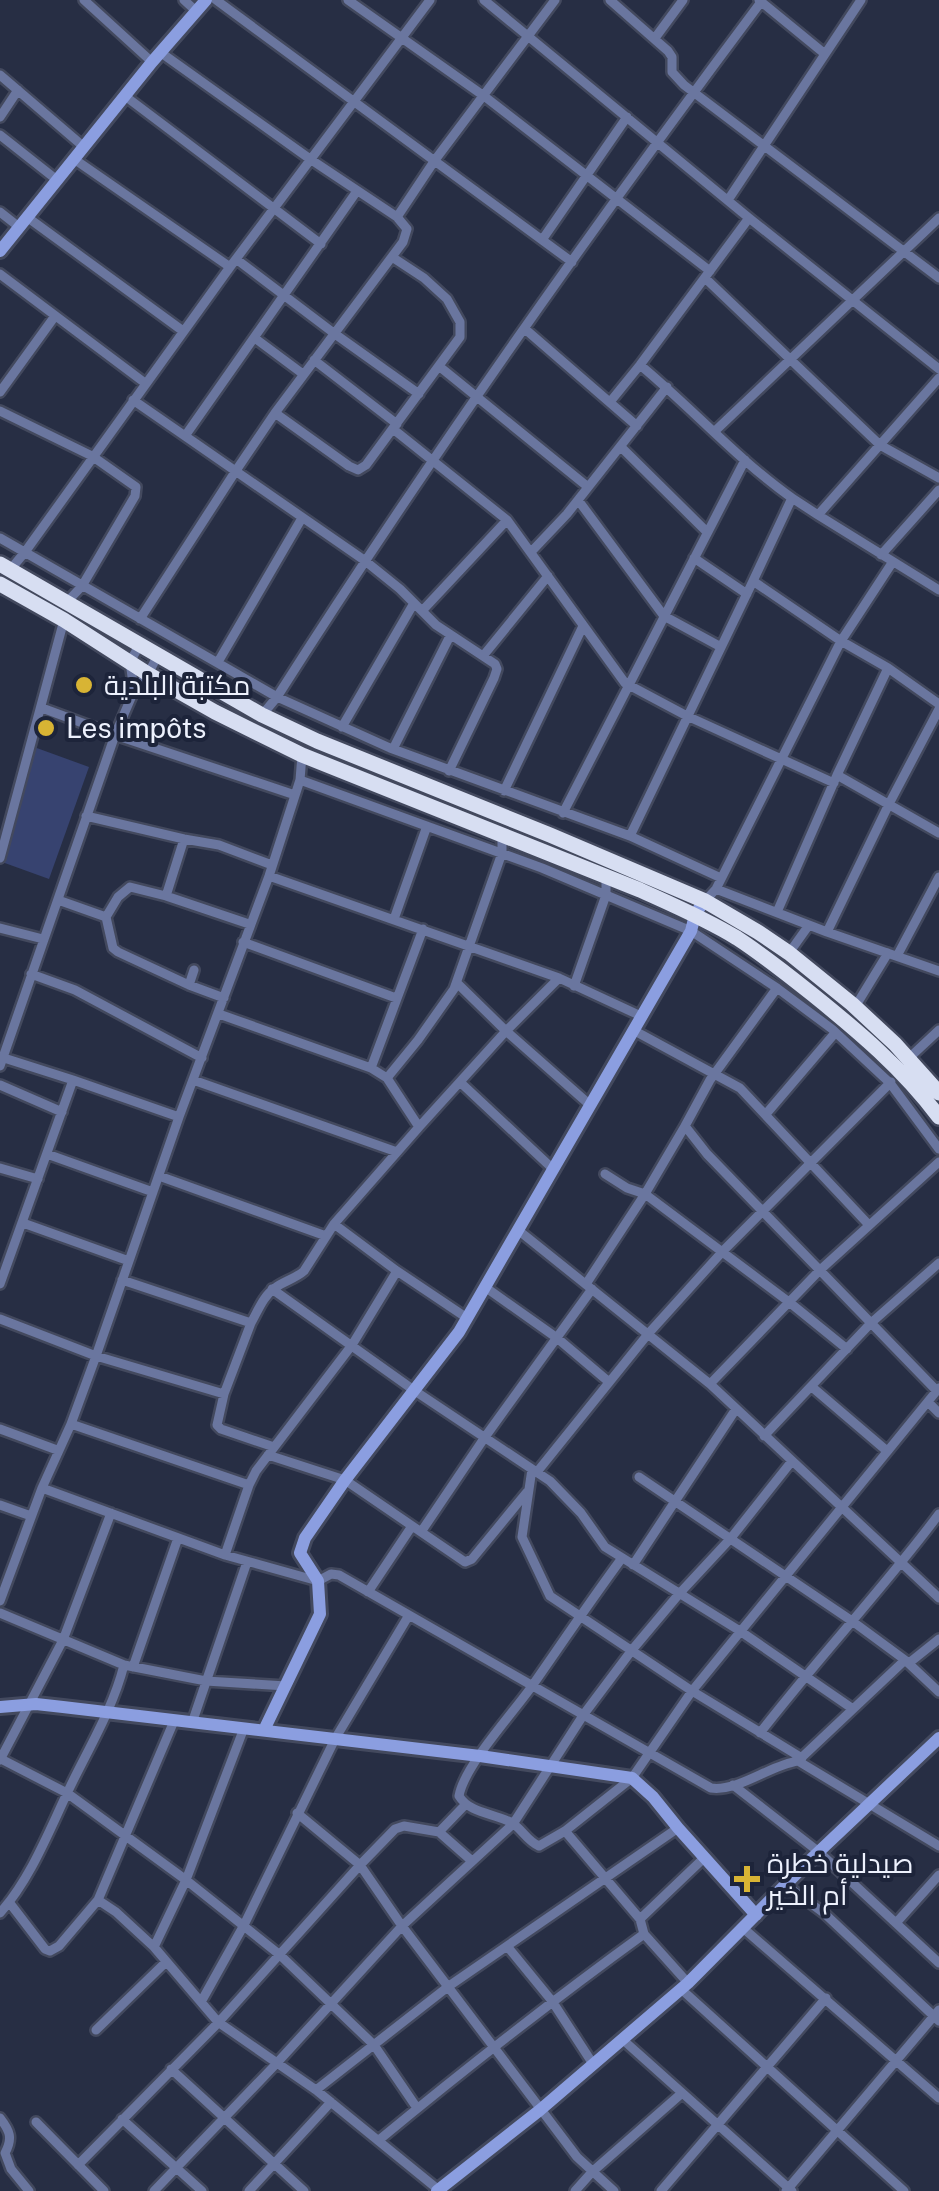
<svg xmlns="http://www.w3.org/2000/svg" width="939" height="2191" font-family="'Public Sans',Cairo,sans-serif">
  <rect width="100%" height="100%" fill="#272e44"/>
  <!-- green -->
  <path fill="#374370" d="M34,747l55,20 -40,112 -47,-17z"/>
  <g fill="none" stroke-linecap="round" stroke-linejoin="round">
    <!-- street casing -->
    <g stroke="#43495e" stroke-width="14">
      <path id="street" d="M84,0l68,62
        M184,0l12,11
        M216,0l356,262
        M348,0l136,96 226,175
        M484,0l265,218 190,151
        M610,0l58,51 4,6v15l12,13 255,193
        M759,0l66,54
        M655,38l28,-38
        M160,52l150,107 87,58 38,-57 120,-160
        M0,75l84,72
        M125,96l196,148
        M0,117l18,-27
        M0,135l57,45
        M74,159l156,108
        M728,200l133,-200
        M0,212l19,15
        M27,217l156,114
        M542,240l85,-123
        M236,259l99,75 84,60
        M0,274l145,109
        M705,278l175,167 59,33
        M525,329l112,97
        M256,339l47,35
        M314,360l83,64
        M640,365c52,43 97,94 152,133
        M440,367l148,120
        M939,378l-121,137 121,75
        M0,392l55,-76
        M133,400l52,36 172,-245
        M610,402l30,-37 109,-147
        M0,411l92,45 44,31 -1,9 -53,90 -16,17
        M275,413l74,53 9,4 8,-5 94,-128v-15l-13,-23 -23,-21 -32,-21
        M393,429l114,91 118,163 62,33 147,67
        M715,431l224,-213
        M185,436l179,124 36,29 36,36 59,39 2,5 -3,9 -45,93
        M621,447l86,85
        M578,500l86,116 57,31
        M818,515l-26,-17 -39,83 88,60 47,27 51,36
        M0,538l277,159 113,51 240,88 91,42
        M531,552l36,-38 100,-127
        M881,555l58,-65
        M694,558l53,36
        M10,570l15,-18 205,-285 200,-267
        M422,611l85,-91
        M140,619l95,-147 40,-59 128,-171 4,-13 -10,-12
        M483,656l65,-80
        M218,662l84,-144
        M134,691l-4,-29 10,-18
        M42,708l73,27 180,60
        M262,715l15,-18c152,-239 315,-469 484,-695
        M342,727l72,-124
        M393,749l57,-113
        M837,775l102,58
        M300,780l242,88 149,63 86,57 55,41 58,54 49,66
        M504,791l79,-165
        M563,813l182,-353
        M86,816l98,23 35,6 53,20
        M630,836l123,-255
        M0,858l64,-238
        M269,876l290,102 82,38
        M716,889l111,43 112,39
        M166,896l18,-57
        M58,900l48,17
        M705,901l11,-12 125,-248 51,-78
        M777,912l60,-137 51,-107
        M394,919l33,-93
        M0,928l43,11
        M827,932l62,-128 50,-95
        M243,942l153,56
        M789,953l20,-28
        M897,956l42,-79
        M31,974l44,16 127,68
        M457,983l49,48 84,74
        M189,985l5,-15
        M574,986l32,-91v-18
        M777,988l-67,92 -25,46 22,28 230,237
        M224,998l-35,-13 -71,-33 -5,-4 -7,-31 12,-20 12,-10 36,9 83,28
        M855,1007l33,-54
        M219,1014l152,54 16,10 32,49 -85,97 -30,47c-9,8 -20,10 -29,17 -12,8 -17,23 -24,35
        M633,1030l107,58 129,137
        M4,1058l69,22 106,37
        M909,1058l30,-28
        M0,1066l115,-331 19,-44 14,-17 10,-19
        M371,1068l52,-139
        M387,1078l31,-38 36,-51 48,-136v-19
        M193,1080l204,72
        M461,1083l92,86
        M0,1085l62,27
        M766,1114l69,-81
        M419,1127l87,-96 53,-53
        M47,1154l106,38
        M0,1168l38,11
        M605,1174l22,14 18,6 144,108 58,47
        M159,1176l167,60
        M23,1223l106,38
        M334,1224l63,47 70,47
        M518,1230l192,154 229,214
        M122,1280l129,43 -27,71 -7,31 4,4 53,18
        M0,1284l73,-204
        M586,1284l59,-90 40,-68
        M485,1287l72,51 52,44
        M272,1289l143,102 135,90 31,32 24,34 135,84 113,78
        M0,1319l96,37 128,38
        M710,1384l110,-114 119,-108
        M812,1387l75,64
        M928,1402l11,11
        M71,1424l178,61
        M0,1429l57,21
        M764,1436l107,-113 68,-60
        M268,1455l77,25 120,82 7,-3 55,-67
        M532,1469l-10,68 28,59 142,95 110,67
        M537,1472l111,-138 75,-83 168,-169
        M639,1477l213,144 53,39 34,32
        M42,1488l183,67 93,26 13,-7 8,1 372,213c27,4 59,-23 87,-27l141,85
        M0,1505l31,11
        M421,1532l64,-95 107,-148
        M225,1555l24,-70 7,-14 96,-126 45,-74
        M622,1558c-31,42 -60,85 -90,128 -18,26 -68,80 -73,110 11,18 36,17 53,27 11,7 15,18 27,23l26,-15 67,-53 60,-87 247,-303
        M633,1565l103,-156
        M368,1592l44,-66
        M0,1601l42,-113 29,-64 25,-68 83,-239 90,-241 31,-96 2,-25
        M0,1613l124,52c-11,43 -34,81 -53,120 -21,43 -39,92 -71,128
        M909,1663l30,-24
        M124,1665l82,16 80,5
        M133,1667l45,-129
        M192,1723l55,-161
        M760,1733c58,-75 123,-144 179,-219
        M1,1759l66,34 119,87 94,75 94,90 43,63
        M800,1759l105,-99
        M0,1760l63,-120 48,-127
        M733,1785l86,67 120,111
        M297,1813l63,52 42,61 175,231 37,34
        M565,1831l75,88 4,15
        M439,1832l33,29
        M786,1885l39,29 114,107
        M98,1900l76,-179
        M9,1902l36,47 5,2 9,-5 39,-46 18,12 38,35 64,75 98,68 124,101
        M640,1919l65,-62
        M896,1923l43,-48
        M743,1928l196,170
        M507,1946l45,55 41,63
        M154,1947l32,-67 58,-152
        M681,1989l223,202
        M201,2002l43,-77 91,-186 74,-124
        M96,2030l70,-68
        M622,2039l170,152
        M171,2069l133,122
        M316,2090l133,-104 229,-158
        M0,2118c10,13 13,20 5,35l6,16 18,22
        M122,2119l80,72
        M36,2122l68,69
        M379,2140c86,-71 174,-140 265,-206l44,49
        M78,2165l139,-141 143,-159 35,-36 9,-3 35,6 26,-27
        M154,2191l122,-127 126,-138 111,-102 71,-110 48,-64 47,-56 52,-56 61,-77
        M249,2191l82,-89
        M575,2191l17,-19 90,-79
        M661,2191l165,-193
        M786,2191l153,-181"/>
    </g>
    <!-- secondary casing -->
    <g stroke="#43495e" stroke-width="18">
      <path id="secondary" d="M0,251l152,-189 54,-62
        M0,1707l36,-3 27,3 417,49 152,22 21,19 25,31 78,87
        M264,1730l56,-116 -2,-33 -18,-28 5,-15 40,-58 114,-148 232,-401 4,-16 5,-8
        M437,2191l103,-81 148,-127 121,-122 130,-123"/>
    </g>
    <!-- highway casing -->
    <g stroke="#43495e" stroke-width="20">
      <path id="highway" d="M0,564l262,151 55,26 233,94 155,66 53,31 31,21 63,51 43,40 44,49
        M0,584l64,36 84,54 67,38 87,43 338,135c33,15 66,29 97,48 26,17 50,36 75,56 46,37 91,75 127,123"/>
    </g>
    <!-- street -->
    <use href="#street" stroke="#6a769f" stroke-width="9"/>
    <!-- secondary -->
    <use href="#secondary" stroke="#8b9ee0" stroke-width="12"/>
    <!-- highway -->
    <use href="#highway" stroke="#d7def2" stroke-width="15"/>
  </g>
  <!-- markers -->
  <g fill="#d8b434" stroke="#1d243a" stroke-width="4">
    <circle cx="84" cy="685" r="10"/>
    <circle cx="46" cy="728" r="10"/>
    <path d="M742 1864h10v10h10v10h-10v10h-10v-10h-10v-10h10z"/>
  </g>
  <g text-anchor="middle" stroke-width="8" stroke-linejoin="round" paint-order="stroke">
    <!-- poi labels -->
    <g font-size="28" fill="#edf1fd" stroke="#1d243a" text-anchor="start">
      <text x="104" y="695">مكتبة البلدية</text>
      <text x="66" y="738">Les impôts</text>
      <text x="767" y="1873">صيدلية خطرة<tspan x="767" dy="32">أم الخير</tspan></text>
    </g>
  </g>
</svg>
